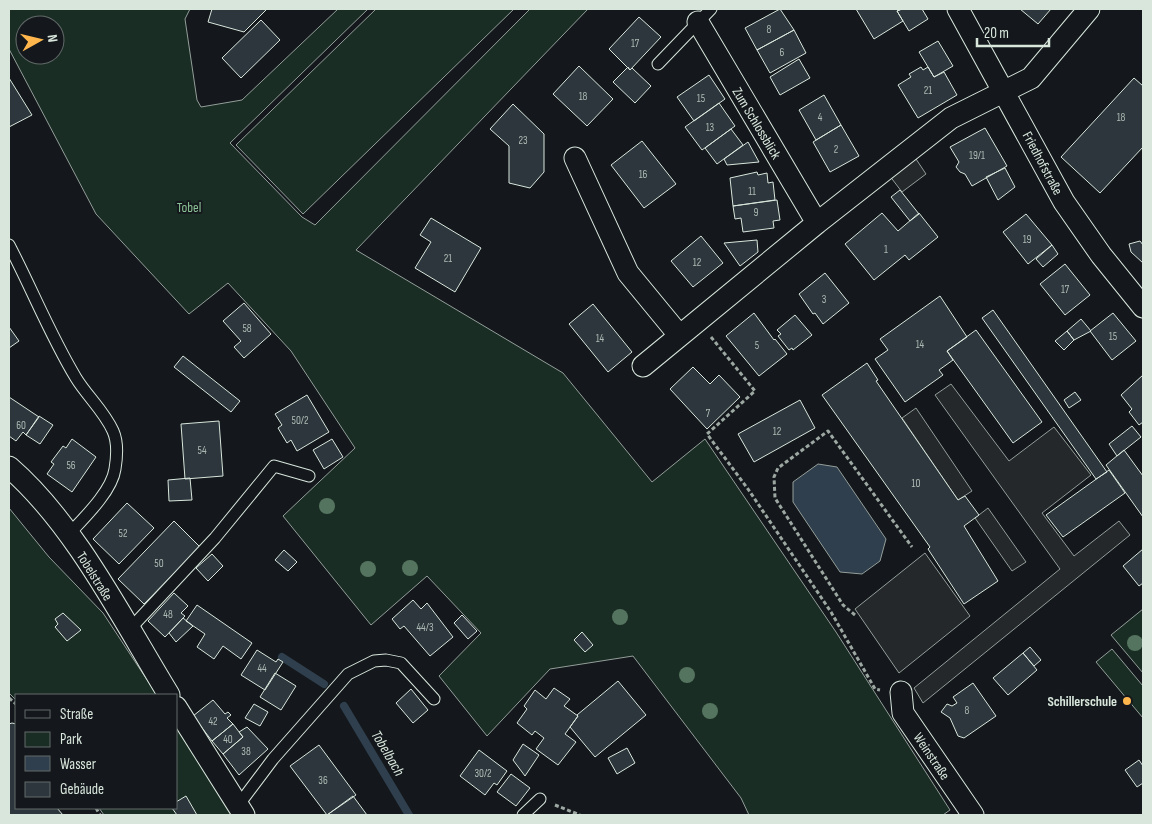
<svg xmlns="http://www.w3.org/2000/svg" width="1152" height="824" font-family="'Sofia Sans Condensed',sans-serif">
  <rect width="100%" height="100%" fill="#14181c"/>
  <!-- green -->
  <path fill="#1a2d24" stroke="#939e99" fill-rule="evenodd" d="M9,9h181l-5,10 12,81 4,7 41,-7 96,-91h30l-138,134 72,74 13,8 215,-216h58l-232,241 207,123 89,109 53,-43 131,193 114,178 -7,5h-194l-8,-17 -108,-142 -83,13 -63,67 -48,-60 42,-43 -54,-57 -56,49 -88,-109 72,-68 -64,-97 -63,-68 -39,31 -93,-100 -87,-165zM25,25h30v30h-30z
    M376,9h138l-211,205 -67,-69z
    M9,508l40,49 54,56 54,82h-141v5l-7,-7z
    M1143,609v64l-32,-38z
    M1112,649l31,37v32l-47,-56z
    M176,726l56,89h-128l-5,-7h77z"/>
  <!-- parking -->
  <path fill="#24282b" stroke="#939e99" d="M914,156l12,18 -24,18 -13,-17z
    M951,384l58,77 45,-34 37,48 -49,38 32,43 45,-35 11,14 -207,168 -9,-15 146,-119 -125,-174z
    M916,408l56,83 -14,9 -56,-82z
    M988,508l38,54 -14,9 -37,-53z
    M925,553l45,63 -71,57 -44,-64z"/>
  <!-- water -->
  <path fill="#2f3f4d" stroke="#939e99" d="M818,464l19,3 49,72 -6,22 -18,13 -22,-2 -47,-70v-20z"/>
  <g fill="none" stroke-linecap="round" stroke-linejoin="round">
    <!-- stream -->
    <path stroke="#2f3f4d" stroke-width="8" d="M282,657l42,27
      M344,706l65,109"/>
  </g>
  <!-- building -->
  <path fill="#2c363c" stroke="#d8e6dc" d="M212,9h55l-23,23 -36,-10z
    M780,9l14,21 -37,20 -12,-22z
    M856,9h46l-5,2 6,10 -29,18z
    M902,9h20l6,10 -19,12 -12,-20z
    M1020,9h31l-13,15z
    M639,17l22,20 -31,33 -21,-21z
    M261,20l19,20 -39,38 -19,-20z
    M794,30l12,23 -36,20 -13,-23z
    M938,41l15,25 -19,11 -15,-25z
    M799,59l11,19 -30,17 -10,-18z
    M579,66l34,33 -26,27 -34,-32z
    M628,67l2,3 2,-2 19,18 -16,17 -22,-21z
    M921,67l2,3 5,-3 6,10 10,-5 13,23 -39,23 -20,-33 13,-8 -2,-3z
    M709,75l16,24 -31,22 -17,-24z
    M9,78l23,37 -23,12z
    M1134,78l9,8v61l-43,46 -39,-36z
    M824,95l17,30 -25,15 -17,-30z
    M719,103l16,23 -33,24 -17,-23z
    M513,104l31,30v38l-14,16 -21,-5v-37l-19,-17z
    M841,125l18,31 -29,16 -17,-30z
    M985,128l22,38 -35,20 -7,-12 -5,-2 -4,-5 3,-5 -9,-15z
    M731,129l12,16 -26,19 -12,-16z
    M642,141l34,43 -32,24 -33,-43z
    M748,142l11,20 -32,3 -3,-6z
    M1005,168l10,19 -17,13 -12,-23z
    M757,172l1,3 9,-2 1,10 5,-1 2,18 -42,6 -3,-28z
    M900,190l19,24 -9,7 -19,-24z
    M777,200l3,20 -7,1 1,7 -31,4 -2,-14 -6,1 -2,-13z
    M882,213l16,18 21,-18 19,24 -29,23 -4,-5 -31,25 -29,-36z
    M1026,214l26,31 -24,19 -25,-32z
    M431,218l50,30 -26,44 -40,-24 16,-26 -11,-7z
    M701,236l22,27 -30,24 -22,-26z
    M757,240l1,12 -18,14 -16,-23z
    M1140,241l3,4v18l-12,-11 -2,-8z
    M1052,245l6,9 -15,13 -7,-8z
    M1065,264l25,31 -25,20 -25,-31z
    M825,273l24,30 -26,21 -8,-11 -2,1 -14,-20z
    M940,296l27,41 -20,14 6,9 -14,10 4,5 -38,27 -30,-43 13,-9 -8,-11z
    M244,303l27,31 -27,24 -10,-11 7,-6 -18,-20z
    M593,304l39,48 -24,20 -39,-48z
    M993,310l114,162 -11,7 -114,-161z
    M754,313l20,27 1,-1 12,15 -28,22 -33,-40z
    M1113,313l23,28 -24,19 -22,-29z
    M795,315l17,20 -19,15 -1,-2 -3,2 -11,-14 3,-2 -4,-4z
    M1081,319l10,12 -17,9 -7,-9z
    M9,327l10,14 -10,7z
    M976,330l66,92 -29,21 -66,-92z
    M1067,331l7,9 -10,10 -9,-9z
    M183,356l57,45 -9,11 -57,-45z
    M867,363l11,17 -2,1 82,119 7,-4 14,19 -15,11 34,55 -34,23 -36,-55 2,-2 -108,-152z
    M693,367l17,17 9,-9 21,22 -33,32 -37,-40z
    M1143,375v47l-4,3 -10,-13 3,-3 -11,-14z
    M1075,392l6,8 -12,8 -5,-8z
    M307,395l22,37 -32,19 -6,-11 -4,3 -9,-15 4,-3 -7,-11z
    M9,397l30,20 -13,18 -3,-3 -7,9 -7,-5z
    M800,400l15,28 -61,34 -16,-28z
    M39,416l14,9 -13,19 -14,-9z
    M219,421l4,55 -38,3 -4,-55z
    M1132,426l9,11 -24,19 -8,-12z
    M72,439l24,18 -24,35 -25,-18 7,-10 -3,-2 12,-16 3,2z
    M332,439l11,18 -19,12 -11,-19z
    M1124,450l19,26v41l-37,-52z
    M1109,470l16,23 -62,44 -17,-22z
    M190,478l2,22 -23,1 -1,-21z
    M127,503l27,25 -35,36 -26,-25z
    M174,521l26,26 -56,57 -26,-25z
    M1143,549v34l-4,3 -16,-20z
    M284,550l13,12 -9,9 -13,-11z
    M212,554l11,12 -15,15 -12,-13z
    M174,593l14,13 -7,7 4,3 -20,21 -17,-16z
    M413,600l8,9 6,-6 26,34 -23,19 -26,-30 -4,3 -8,-10z
    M197,605l55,38 -11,16 -18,-13 -9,13 -17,-12 8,-13 -19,-13z
    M63,613l18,17 -14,11 -12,-14 3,-3 -3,-5z
    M462,615l15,16 -9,8 -14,-16z
    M183,618l10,8 -17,16 -7,-9z
    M582,632l11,13 -8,7 -11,-12z
    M1030,647l11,13 -7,6 -11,-13z
    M257,650l19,12 2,-3 5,3 -18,28 -24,-15z
    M1023,653l14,17 -29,25 -15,-17z
    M275,673l21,13 -15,24 -21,-13z
    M618,681l28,34 -51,42 -25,-30 8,-11 -1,-1z
    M973,683l23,33 -32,22 -6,-2 -8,-18 -9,-6 6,-8 5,2 5,-3 -4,-6z
    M554,688l16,11 -6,7 14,10 -13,18 11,8 -18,23 -22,-16 8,-11 -9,-7 -3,4 -15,-12 10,-14 -3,-3 11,-16 11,9z
    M411,689l17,21 -15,13 -17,-20z
    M213,700l12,14 3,-2 3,3 -4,3 6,6 -21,17 -19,-25z
    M254,704l14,8 -8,14 -15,-8z
    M12,723l4,1v84h41l6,7h-54v-91z
    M233,724l10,13 -20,17 -11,-13z
    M247,727l21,22 -29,26 -16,-21 20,-17 -4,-5z
    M523,744l16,11 -14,21 -12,-16z
    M319,745l37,50 -29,20 -37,-49z
    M627,748l8,15 -18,11 -9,-16z
    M479,750l28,21 -10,14 -3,-2 -9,12 -25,-19z
    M1139,760l4,6v17l-6,4 -12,-17z
    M511,774l19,14 -14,18 -19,-14z
    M186,796l11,19h-20l-5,-7h4v-6z
    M353,796l14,19h-40z"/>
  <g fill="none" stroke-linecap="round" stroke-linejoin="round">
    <!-- lane casing -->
    <g stroke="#d8e6dc" stroke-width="13">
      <path id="lane" d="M658,64l53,-55
        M9,245c23,44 41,90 67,133 11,18 28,33 37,53 5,11 4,26 2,38 -3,22 -31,49 -46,65
        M129,630l86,-92 59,-72 35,10
        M236,805l7,-6 30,-40 75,-85 26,-13 12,-1 15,3 33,36
        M523,815l17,-16"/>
    </g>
    <!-- street casing -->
    <g stroke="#d8e6dc" stroke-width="23">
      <path id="street" d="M958,9l106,193 37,53 42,52
        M698,22l119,201 134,-105 80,-40 58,-69
        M575,158l53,115 51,62
        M643,366l174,-143
        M9,467c66,57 114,153 160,228
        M901,692l2,21 70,102
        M176,707l68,108"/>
    </g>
    <!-- path -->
    <path stroke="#9da8a2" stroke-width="3" stroke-dasharray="4 2.5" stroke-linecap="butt" d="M711,337l44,54 -48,43 41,55 83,123 44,77 5,1
      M855,615l-12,-10 -68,-107 -1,-21 4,-9 50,-37 84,116
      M9,698l7,6
      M555,805l25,10
      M96,808l4,7"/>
    <!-- lane -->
    <use href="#lane" stroke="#14181c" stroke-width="11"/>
    <!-- street -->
    <use href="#street" stroke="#14181c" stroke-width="21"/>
  </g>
  <!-- trees -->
  <g fill="#55745f">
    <circle cx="327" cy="506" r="8"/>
    <circle cx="410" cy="568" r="8"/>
    <circle cx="368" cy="569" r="8"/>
    <circle cx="620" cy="617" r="8"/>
    <circle cx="1135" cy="643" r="8"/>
    <circle cx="687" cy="675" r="8"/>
    <circle cx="710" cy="711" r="8"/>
  </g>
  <!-- markers -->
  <circle fill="#ffb74d" stroke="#14181c" stroke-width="2" cx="1127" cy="701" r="5"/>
  <g text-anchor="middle" stroke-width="4" stroke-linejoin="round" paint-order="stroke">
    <!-- number labels -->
    <g font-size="11" fill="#adbab4">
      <text x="769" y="33">8</text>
      <text x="635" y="47">17</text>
      <text x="782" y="56">6</text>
      <text x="928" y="94">21</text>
      <text x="583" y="100">18</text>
      <text x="701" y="102">15</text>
      <text x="820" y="121">4</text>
      <text x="1121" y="121">18</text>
      <text x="710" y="131">13</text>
      <text x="523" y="144">23</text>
      <text x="836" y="153">2</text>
      <text x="977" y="159">19/1</text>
      <text x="643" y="178">16</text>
      <text x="752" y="195">11</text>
      <text x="756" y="216">9</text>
      <text x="1027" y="243">19</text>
      <text x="886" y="253">1</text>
      <text x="448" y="262">21</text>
      <text x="697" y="266">12</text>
      <text x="1065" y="293">17</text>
      <text x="824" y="303">3</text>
      <text x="247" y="332">58</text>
      <text x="1113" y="340">15</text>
      <text x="600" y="342">14</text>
      <text x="920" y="348">14</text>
      <text x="757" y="349">5</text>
      <text x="708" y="417">7</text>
      <text x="300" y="424">50/2</text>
      <text x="21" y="429">60</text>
      <text x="777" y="435">12</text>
      <text x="202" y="454">54</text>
      <text x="71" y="469">56</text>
      <text x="916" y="487">10</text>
      <text x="123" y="537">52</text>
      <text x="159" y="567">50</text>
      <text x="168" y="618">48</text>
      <text x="425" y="631">44/3</text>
      <text x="262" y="672">44</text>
      <text x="967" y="714">8</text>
      <text x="213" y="725">42</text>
      <text x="228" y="743">40</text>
      <text x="246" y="755">38</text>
      <text x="483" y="777">30/2</text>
      <text x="323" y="784">36</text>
    </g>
    <!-- street labels -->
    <g font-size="14" fill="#d8e6dc" stroke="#14181c">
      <text transform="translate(757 123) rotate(59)" y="5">Zum Schlossblick</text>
      <text transform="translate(1043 163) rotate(62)" y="5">Friedhofstraße</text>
      <text transform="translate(95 576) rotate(58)" y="5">Tobelstraße</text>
      <text transform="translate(932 756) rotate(56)" y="5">Weinstraße</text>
    </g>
    <!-- park labels -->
    <g font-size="14" fill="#8ac095" stroke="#14181c">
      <text x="189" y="212">Tobel</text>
    </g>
    <!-- poi labels -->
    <g font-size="14" font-weight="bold" fill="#d8e6dc" stroke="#14181c" text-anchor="end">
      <text x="1117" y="706">Schillerschule</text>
    </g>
    <!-- water labels -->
    <g font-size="15" font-style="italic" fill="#d8e6dc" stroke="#14181c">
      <text transform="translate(388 753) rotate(59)" y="5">Tobelbach</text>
    </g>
  </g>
  <!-- border -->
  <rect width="1152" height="824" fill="none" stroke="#d8e6dc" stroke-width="20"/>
  <!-- legend -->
  <rect x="15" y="694" width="162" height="115" fill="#14181c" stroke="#626a69"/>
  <rect x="25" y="710" width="25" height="8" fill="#14181c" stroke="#626a69"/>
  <text x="60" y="719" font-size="15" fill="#d8e6dc">Straße</text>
  <rect x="25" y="732" width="25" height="15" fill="#1a2d24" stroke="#626a69"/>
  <text x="60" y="744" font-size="15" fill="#d8e6dc">Park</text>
  <rect x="25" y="756" width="25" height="15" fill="#2f3f4d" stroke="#626a69"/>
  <text x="60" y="769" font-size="15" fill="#d8e6dc">Wasser</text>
  <rect x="25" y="782" width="25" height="15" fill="#2c363c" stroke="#626a69"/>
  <text x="60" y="794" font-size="15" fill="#d8e6dc">Gebäude</text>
  <!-- north arrow -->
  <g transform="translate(40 40) rotate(82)"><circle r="24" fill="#14181c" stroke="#626a69"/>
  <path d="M0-4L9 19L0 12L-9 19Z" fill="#ffb74d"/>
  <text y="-8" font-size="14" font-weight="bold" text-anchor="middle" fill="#d8e6dc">N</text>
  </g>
  <!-- scale -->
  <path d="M977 38v8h72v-8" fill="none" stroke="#d8e6dc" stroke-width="2.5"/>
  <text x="984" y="38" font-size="15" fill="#d8e6dc" stroke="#14181c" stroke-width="4" paint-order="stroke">20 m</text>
</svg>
